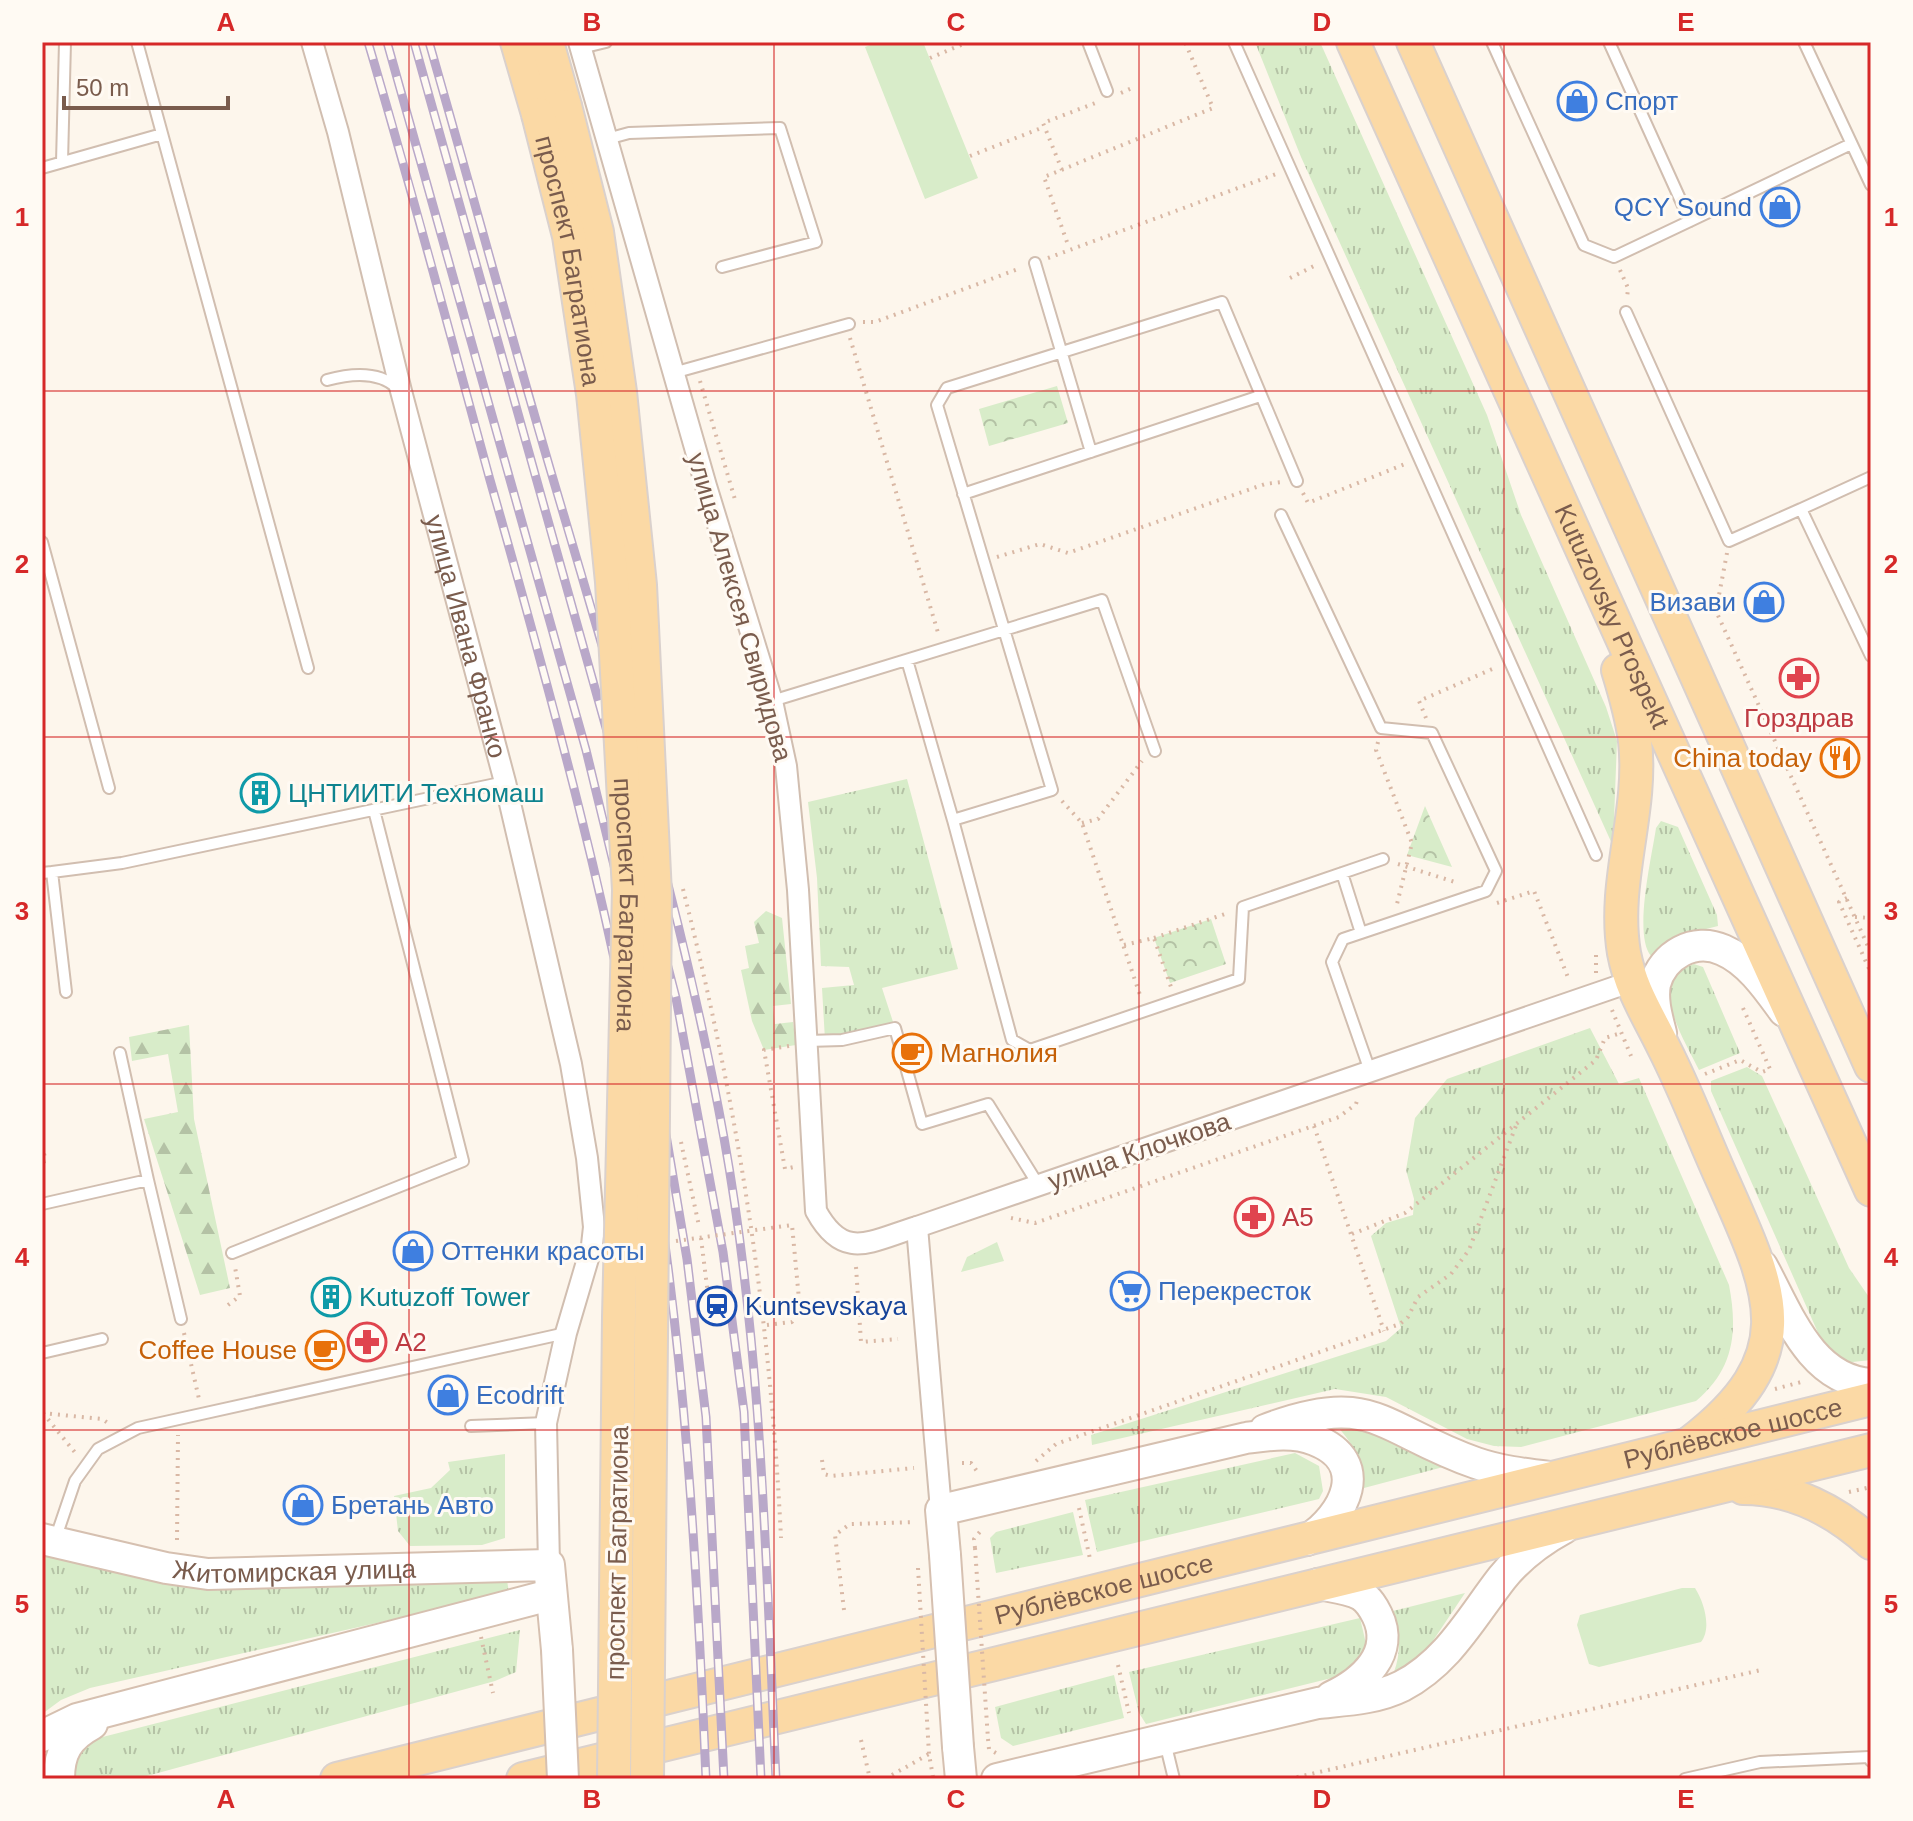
<svg xmlns="http://www.w3.org/2000/svg" width="1913" height="1821" font-family="Arial,sans-serif">
  <defs>
    <pattern id="grass-tufts" width="24" height="20" patternUnits="userSpaceOnUse" patternTransform="scale(2)"><rect width="24" height="20" fill="#d8ecc9"/><path d="M3 7l-1-3M5 7V3M7 7l1-3M15 17l-1-3M17 17v-4M19 17l1-3" fill="none" stroke="#b4c2a5"/></pattern>
    <pattern id="forest-firs" width="22" height="20" patternUnits="userSpaceOnUse" patternTransform="scale(2)"><rect width="22" height="20" fill="#d8ecc9"/><path d="M5 1l3.5 6h-7zM16 11l3.5 6h-7z" fill="#b4c2a5"/></pattern>
    <pattern id="park-crowns" width="20" height="18" patternUnits="userSpaceOnUse" patternTransform="scale(2)"><rect width="20" height="18" fill="#d8ecc9"/><path d="M2 6a3 3 0 1 1 6 0M12 15a3 3 0 1 1 6 0" fill="none" stroke="#b4c2a5"/></pattern>
  </defs>
  <rect width="100%" height="100%" fill="#fdf6ec"/>
  <!-- grass -->
  <path fill="url(#grass-tufts)" d="M1255,42h65l167,373 34,100 85,192 11,34 -4,105 -312,-689z
    M907,779l51,190 -76,19 13,40 -70,12 -3,-52 32,-3 -5,-18 -28,-1 -4,-88 -9,-76z
    M1661,821l17,6 39,88 1,11 -28,7 -30,23h-9c-18,-21 1,-100 5,-128z
    M1694,964l9,3 37,86 -41,17c-13,-27 -56,-93 -5,-106z
    M1590,1028l29,56 20,-6 90,207c9,47 5,84 -33,116l-175,46 -27,-1 -27,-7 -81,-42 -51,-8 -243,56 -1,-10 295,-94 15,-13 -30,-92 15,-13 27,-8 1,-16 -8,-29 9,-52 32,-39z
    M1747,1067l15,9 87,192 22,32v60l-28,3 -20,-19 -112,-253v-10z
    M997,1242l7,19 -43,11 6,-15z
    M1338,1427h26l83,39 -83,22c1,-25 -10,-42 -26,-61z
    M1295,1453l24,13 4,25 -4,8 -222,53 -12,-52z
    M505,1454v84l-23,7 -72,1 -12,-15 -4,-35 37,-8 19,-18 -2,-8z
    M1073,1512l10,43 -87,18 -6,-35 6,-6z
    M42,1549l465,31 2,13 -419,95 -29,12 -19,14z
    M1465,1593l-49,73 -17,8 -5,-2c8,-22 5,-40 -1,-61z
    M1360,1618l7,30 -15,25 -206,51 -7,-11 -10,-41z
    M520,1630l-4,42 -21,9 -359,98h-64v-20l15,-18z
    M1114,1675l10,43 -111,28 -12,-8 -6,-31z"/>
  <!-- forest -->
  <path fill="url(#forest-firs)" d="M766,911l16,7 9,86 -18,2 2,18 18,-2 3,23 -32,5 -12,-29 -11,-51 8,-2 -4,-22 14,-3 -5,-21z
    M189,1025l5,94 36,169 -30,7 -56,-176 34,-7 -10,-58 -36,7 -3,-24z"/>
  <!-- park -->
  <path fill="url(#park-crowns)" d="M1057,386l11,37 -79,23 -10,-37z
    M1425,806l27,61 -45,-12z
    M1211,919l15,45 -56,19 -16,-45z"/>
  <!-- pitch -->
  <path fill="#d8ecc9" d="M878,42h45l55,136 -53,21 -60,-152z
    M1682,1588h13c9,14 17,40 6,54l-102,25 -10,-3 -12,-39 3,-10z"/>
  <g fill="none" stroke-linecap="round" stroke-linejoin="round">
    <!-- lane casing -->
    <g stroke="#d1beb0" stroke-width="14">
      <path id="lane" d="M137,42l171,626
        M1088,42l19,49
        M1234,42l362,813
        M1492,42l92,203 30,12 76,-36
        M1609,42l81,179 161,-77
        M1804,42l67,143
        M581,48l25,-6
        M607,139l22,-6 151,-5 36,114 -94,25
        M62,162l3,-120
        M42,168l120,-34
        M1035,263l56,189
        M1626,312l103,229 72,-32
        M673,373l176,-49
        M327,380c22,-6 51,-10 70,8
        M1871,477l-70,32 70,147
        M1297,481l-75,-179 -275,86 -10,17 115,385 -99,30 59,220 18,10 209,-71 4,-72 140,-48
        M963,494l297,-98
        M1281,515l100,213 51,5 64,138 -10,20 -143,48 -11,23 38,109
        M42,542l67,246
        M907,660l46,160
        M772,701l330,-101 53,151
        M52,872l70,-9 383,-81
        M42,873l10,-1 14,120
        M1342,873l19,60
        M807,1041l35,-1 53,-12 27,96 66,-20 51,82
        M120,1053l28,127
        M42,1204l106,-24 33,139
        M232,1253l231,-92 -89,-351
        M42,1353l60,-14
        M471,1426l75,-3
        M55,1540l20,-59 23,-32 40,-21 428,-95
        M1165,1742l9,37
        M1685,1779l75,-17 109,-5 2,4"/>
    </g>
    <!-- street casing -->
    <g stroke="#d1beb0" stroke-width="24">
      <g id="street">
        <path id="s1" d="M312,42l26,90 63,259 104,391 66,282 16,94 7,69 -2,18 -26,88 -20,90 3,142"/>
        <path d="M579,42l127,444 66,215 14,65 12,124 18,321c28,51 54,30 101,16"/>
        <path d="M941,1510l-24,-283 713,-245"/>
      </g>
    </g>
    <!-- secondary casing -->
    <g stroke="#d6c0b0" stroke-width="34">
      <g id="secondary">
        <path d="M1661,1033c-4,-16 -9,-32 -6,-49 8,-29 39,-47 68,-34 26,11 45,39 61,61"/>
        <path d="M1762,1266c26,47 48,114 109,118"/>
        <path d="M1265,1430c108,-42 116,0 211,33 23,8 48,11 73,14"/>
        <path id="s2" d="M42,1539l124,29 42,6 341,-9 8,85"/>
        <path d="M945,1555l-4,-45 305,-72c23,-3 47,-7 69,2 57,22 30,76 -8,100"/>
        <path d="M1318,1584c14,3 30,4 43,11 8,5 12,12 16,20 19,38 -14,67 -46,82"/>
        <path d="M42,1736l35,-17 473,-124"/>
        <path d="M958,1747l3,32"/>
        <path d="M59,1779c0,-27 9,-42 33,-55"/>
        <path d="M997,1779l321,-76c28,-3 58,-4 84,-17 46,-24 69,-68 100,-108 17,-21 38,-37 62,-50"/>
      </g>
    </g>
    <!-- primary casing -->
    <g stroke="#dad1cd" stroke-width="36">
      <g id="primary">
        <path d="M517,42l21,72"/>
        <path d="M547,42l18,64"/>
        <path id="s3" d="M1353,42l518,1148"/>
        <path d="M1413,42l458,1024"/>
        <path d="M1618,670c7,23 14,47 17,71 8,71 -23,141 -11,212 7,37 24,62 40,95 22,43 39,89 59,133 50,112 81,174 -32,261"/>
        <path d="M1743,1488c49,0 93,23 128,55"/>
        <path id="s4" d="M337,1779l1534,-380"/>
        <path d="M523,1779l1348,-329"/>
      </g>
    </g>
    <!-- path -->
    <path stroke="#d9b8a5" stroke-width="4" stroke-dasharray="2 6" stroke-linecap="butt" d="M930,58l38,-16
      M1121,93l11,-5
      M970,156l74,-29
      M1062,170l-19,-47 55,-21
      M1067,242l-23,-65 169,-69 -28,-66
      M1048,258l228,-84
      M1620,270l8,18 -1,11
      M1290,278l26,-13
      M863,322h12l146,-54
      M850,338l89,298
      M700,381l36,122
      M1303,493l5,10 97,-39
      M1727,553l-11,58 155,342
      M997,557l43,-13 28,9 197,-69 16,-2
      M1426,718l-7,-17 78,-34
      M1378,742l-2,8 36,93 -15,61
      M1062,801l20,22 59,175
      M1082,823l16,-4 44,-58
      M1398,864l60,19
      M683,889c55,217 87,425 98,649
      M1847,898l-8,4 32,71
      M1497,903l37,-12 35,89
      M1855,917l16,1
      M1154,938l74,-25
      M1124,945l30,-7 17,49
      M1596,955v20
      M1612,1010l19,46
      M789,1046l-25,4 21,119 9,-2
      M1705,1074l35,-14 22,12 8,-3 -27,-61
      M1314,1126l70,205
      M681,1142l18,84
      M42,1146l4,15 -4,1
      M1011,1218l24,5 304,-106 17,-13 2,-6
      M1352,1234l53,-21 191,-153 9,-22 16,-5
      M701,1238l10,81
      M856,1267l5,75 37,-3
      M228,1305l12,-9 -5,-29
      M767,1325l25,-3 8,-12 -8,-85
      M184,1333l15,66
      M1775,1389l30,-8
      M42,1413l60,6 9,6
      M43,1413l34,42
      M822,1460l2,14 7,2 83,-8
      M1036,1461l20,-17 344,-120 8,-7 10,-20 33,-23 18,-24 48,-127
      M962,1463h9l8,11
      M1849,1492l22,-5
      M1079,1508l11,51
      M177,1540l1,-105
      M975,1548l-1,-9 9,-11
      M844,1610l-9,-75 15,-11 64,-2
      M481,1637l12,56
      M1118,1665l11,48
      M988,1739l1,10 7,4
      M861,1740l9,39
      M885,1779l44,-25 4,23
      M1289,1779l472,-109"/>
    <!-- lane -->
    <use href="#lane" stroke="#fff" stroke-width="10"/>
    <!-- street -->
    <use href="#street" stroke="#fff" stroke-width="20"/>
    <!-- secondary -->
    <use href="#secondary" stroke="#fff" stroke-width="30"/>
    <!-- primary -->
    <use href="#primary" stroke="#fbd9a5" stroke-width="32"/>
    <!-- rail casing -->
    <g stroke="#b9a8c9" stroke-width="9">
      <path id="rail" d="M368,42c43,145 82,292 122,438 62,218 122,436 159,659 36,211 48,427 57,640
        M387,42l199,708 49,202 52,307 19,158 18,362
        M414,42l196,700 66,256 47,254 21,160 17,367
        M429,42c41,143 80,287 122,430 65,220 132,440 173,666 38,212 42,426 52,641"/>
    </g>
    <!-- rail -->
    <use href="#rail" stroke="#fffaf3" stroke-width="6" stroke-dasharray="18" stroke-linecap="butt"/>
    <!-- secondary-bridge casing -->
    <g stroke="#d6c0b0" stroke-width="34" stroke-linecap="butt">
      <path id="secondary-bridge" d="M945,1555l13,192
        M557,1650l6,129"/>
    </g>
    <!-- primary-bridge casing -->
    <g stroke="#dad1cd" stroke-width="36" stroke-linecap="butt">
      <g id="primary-bridge">
        <path d="M565,106l32,126 23,160 20,193 15,309 -8,885"/>
        <path id="s5" d="M538,114l31,122 24,158 19,188 17,308 -10,427 -5,462"/>
      </g>
    </g>
    <!-- path-bridge -->
    <path stroke="#d9b8a5" stroke-width="4" stroke-dasharray="2 6" stroke-linecap="butt" d="M676,1241l116,-16
      M975,1548l13,191
      M918,1568l11,186"/>
    <!-- secondary-bridge -->
    <use href="#secondary-bridge" stroke="#fff" stroke-width="30"/>
    <!-- primary-bridge -->
    <use href="#primary-bridge" stroke="#fbd9a5" stroke-width="32"/>
  </g>
  <!-- grid -->
  <path fill="none" stroke="#d62828" stroke-width="2" stroke-opacity="0.55" d="M409,42v1737M774,42v1737M1139,42v1737M1504,42v1737M42,391h1829M42,737h1829M42,1084h1829M42,1430h1829"/>
  <!-- icons -->
  <defs>
    <g id="shop-ring" transform="scale(2)"><circle r="9.5" fill="#fffaf3" stroke="#3f7fe0" stroke-width="1.5"/><path d="M-5-2.5h2.3a2.7 3.5 0 0 1 5.4 0H5L5.5 6h-11ZM-1.5-2.5h3a1.5 2.3 0 0 0-3 0Z" fill="#3f7fe0"/></g>
    <g id="pharmacy-ring" transform="scale(2)"><circle r="9.5" fill="#fffaf3" stroke="#e0444e" stroke-width="1.5"/><path d="M-2-6h4v4h4v4h-4v4h-4v-4h-4v-4h4Z" fill="#e0444e"/></g>
    <g id="restaurant-ring" transform="scale(2)"><circle r="9.5" fill="#fffaf3" stroke="#e8710a" stroke-width="1.5"/><path d="M-5-6h1v4h1v-4h1v4h1v-4h1v5L-1.5 .5V6h-2V.5L-5-1ZM5-6V6H3V1.5H1.5Q1.5-4 5-6Z" fill="#e8710a"/></g>
    <g id="building-ring" transform="scale(2)"><circle r="9.5" fill="#fffaf3" stroke="#0f9aa8" stroke-width="1.5"/><path d="M-4-6H4V6H1V3H-1V6H-4ZM-2.5-4.3h1.7v1.8h-1.7ZM.8-4.3h1.7v1.8H.8ZM-2.5-1h1.7V.8h-1.7ZM.8-1h1.7V.8H.8Z" fill="#0f9aa8"/></g>
    <g id="cafe-ring" transform="scale(2)"><circle r="9.5" fill="#fffaf3" stroke="#e8710a" stroke-width="1.5"/><path d="M-5.5-4.5H6V0H3Q3 3.5 0 3.5H-2.5Q-5.5 3.5-5.5 0ZM3-3.2v2h1.7v-2ZM-6 4.5H4V6H-6Z" fill="#e8710a"/></g>
    <g id="supermarket-ring" transform="scale(2)"><circle r="9.5" fill="#fffaf3" stroke="#3f7fe0" stroke-width="1.5"/><path d="M-6-5.5h2.5l.6 2H6L4.5 2H-2.5L-4.4-4H-6ZM-1.5 3.2a1.3 1.3 0 1 0 .1 0ZM3 3.2a1.3 1.3 0 1 0 .1 0Z" fill="#3f7fe0"/></g>
    <g id="station-ring" transform="scale(2)"><circle r="9.5" fill="#fffaf3" stroke="#1a4fb4" stroke-width="1.5"/><path d="M-3-6H3Q5-6 5-4V2Q5 4 3 4L4.5 6H3L1.5 4h-3L-3 6H-4.5L-3 4Q-5 4-5 2V-4Q-5-6-3-6ZM-3.5-4v3h7v-3ZM-3.5 1v1.5H-2V1ZM2 1v1.5H3.5V1Z" fill="#1a4fb4"/></g>
  </defs>
  <g fill-rule="evenodd">
    <use href="#shop-ring" x="1577" y="101"/>
    <use href="#shop-ring" x="1780" y="207"/>
    <use href="#shop-ring" x="1764" y="602"/>
    <use href="#pharmacy-ring" x="1799" y="678"/>
    <use href="#restaurant-ring" x="1840" y="758"/>
    <use href="#building-ring" x="260" y="793"/>
    <use href="#cafe-ring" x="912" y="1053"/>
    <use href="#pharmacy-ring" x="1254" y="1217"/>
    <use href="#shop-ring" x="413" y="1251"/>
    <use href="#supermarket-ring" x="1130" y="1291"/>
    <use href="#building-ring" x="331" y="1297"/>
    <use href="#station-ring" x="717" y="1306"/>
    <use href="#pharmacy-ring" x="367" y="1342"/>
    <use href="#cafe-ring" x="325" y="1350"/>
    <use href="#shop-ring" x="448" y="1395"/>
    <use href="#shop-ring" x="303" y="1505"/>
  </g>
  <g text-anchor="middle" stroke-width="6" stroke-linejoin="round" paint-order="stroke">
    <!-- shop labels -->
    <g font-size="26" fill="#366cbe" stroke="#fffaf3" text-anchor="start">
      <text x="1605" y="110">Спорт</text>
      <text x="1752" y="216" text-anchor="end">QCY Sound</text>
      <text x="1736" y="611" text-anchor="end">Визави</text>
      <text x="441" y="1260">Оттенки красоты</text>
      <text x="1158" y="1300">Перекресток</text>
      <text x="476" y="1404">Ecodrift</text>
      <text x="331" y="1514">Бретань Авто</text>
    </g>
    <!-- street labels -->
    <g font-size="26" fill="#7a5c4d" stroke="#fffaf3">
      <text dy="9" stroke="none"><textPath href="#s5" startOffset="150">проспект Багратиона</textPath></text>
      <text transform="translate(740 607) rotate(74)" y="9">улица Алексея Свиридова</text>
      <text dy="9" stroke="none"><textPath href="#s3" startOffset="630">Kutuzovsky Prospekt</textPath></text>
      <text dy="9" stroke="none"><textPath href="#s1" startOffset="614">улица Ивана Франко</textPath></text>
      <text dy="9" stroke="none"><textPath href="#s5" startOffset="798">проспект Багратиона</textPath></text>
      <text transform="translate(1139 1151) rotate(-19)" y="9">улица Клочкова</text>
      <text dy="9" stroke="none"><textPath href="#s4" startOffset="1438">Рублёвское шоссе</textPath></text>
      <text transform="translate(617 1553) rotate(-89)" y="9">проспект Багратиона</text>
      <text dy="9" stroke="none"><textPath href="#s2" startOffset="256">Житомирская улица</textPath></text>
      <text dy="9" stroke="none"><textPath href="#s4" startOffset="790">Рублёвское шоссе</textPath></text>
    </g>
    <!-- health labels -->
    <g font-size="26" fill="#be3a42" stroke="#fffaf3" text-anchor="start">
      <text x="1799" y="727" text-anchor="middle">Горздрав</text>
      <text x="1282" y="1226">А5</text>
      <text x="395" y="1351">А2</text>
    </g>
    <!-- food labels -->
    <g font-size="26" fill="#c56008" stroke="#fffaf3" text-anchor="end">
      <text x="1812" y="767">China today</text>
      <text x="940" y="1062" text-anchor="start">Магнолия</text>
      <text x="297" y="1359">Coffee House</text>
    </g>
    <!-- culture labels -->
    <g font-size="26" fill="#0d838f" stroke="#fffaf3" text-anchor="start">
      <text x="288" y="802">ЦНТИИТИ Техномаш</text>
      <text x="359" y="1306">Kutuzoff Tower</text>
    </g>
    <!-- transit labels -->
    <g font-size="26" fill="#164399" stroke="#fffaf3" text-anchor="start">
      <text x="745" y="1315">Kuntsevskaya</text>
    </g>
  </g>
  <!-- border -->
  <rect width="1913" height="1821" fill="none" stroke="#fffaf3" stroke-width="88"/>
  <!-- scale -->
  <path d="M64 96v12h164v-12" fill="none" stroke="#7a5c4d" stroke-width="4"/>
  <text x="76" y="96" font-size="24" fill="#7a5c4d" stroke="#fffaf3" stroke-width="6" paint-order="stroke">50 m</text>
  <rect x="44" y="44" width="1825" height="1733" fill="none" stroke="#d62828" stroke-width="3"/>
  <g font-size="26" text-anchor="middle" font-weight="bold" fill="#d62828">
    <text x="226" y="31">A</text>
    <text x="592" y="31">B</text>
    <text x="956" y="31">C</text>
    <text x="1322" y="31">D</text>
    <text x="1686" y="31">E</text>
    <text x="22" y="226">1</text>
    <text x="1891" y="226">1</text>
    <text x="22" y="573">2</text>
    <text x="1891" y="573">2</text>
    <text x="22" y="920">3</text>
    <text x="1891" y="920">3</text>
    <text x="22" y="1266">4</text>
    <text x="1891" y="1266">4</text>
    <text x="22" y="1613">5</text>
    <text x="1891" y="1613">5</text>
    <text x="226" y="1808">A</text>
    <text x="592" y="1808">B</text>
    <text x="956" y="1808">C</text>
    <text x="1322" y="1808">D</text>
    <text x="1686" y="1808">E</text>
  </g>
</svg>
